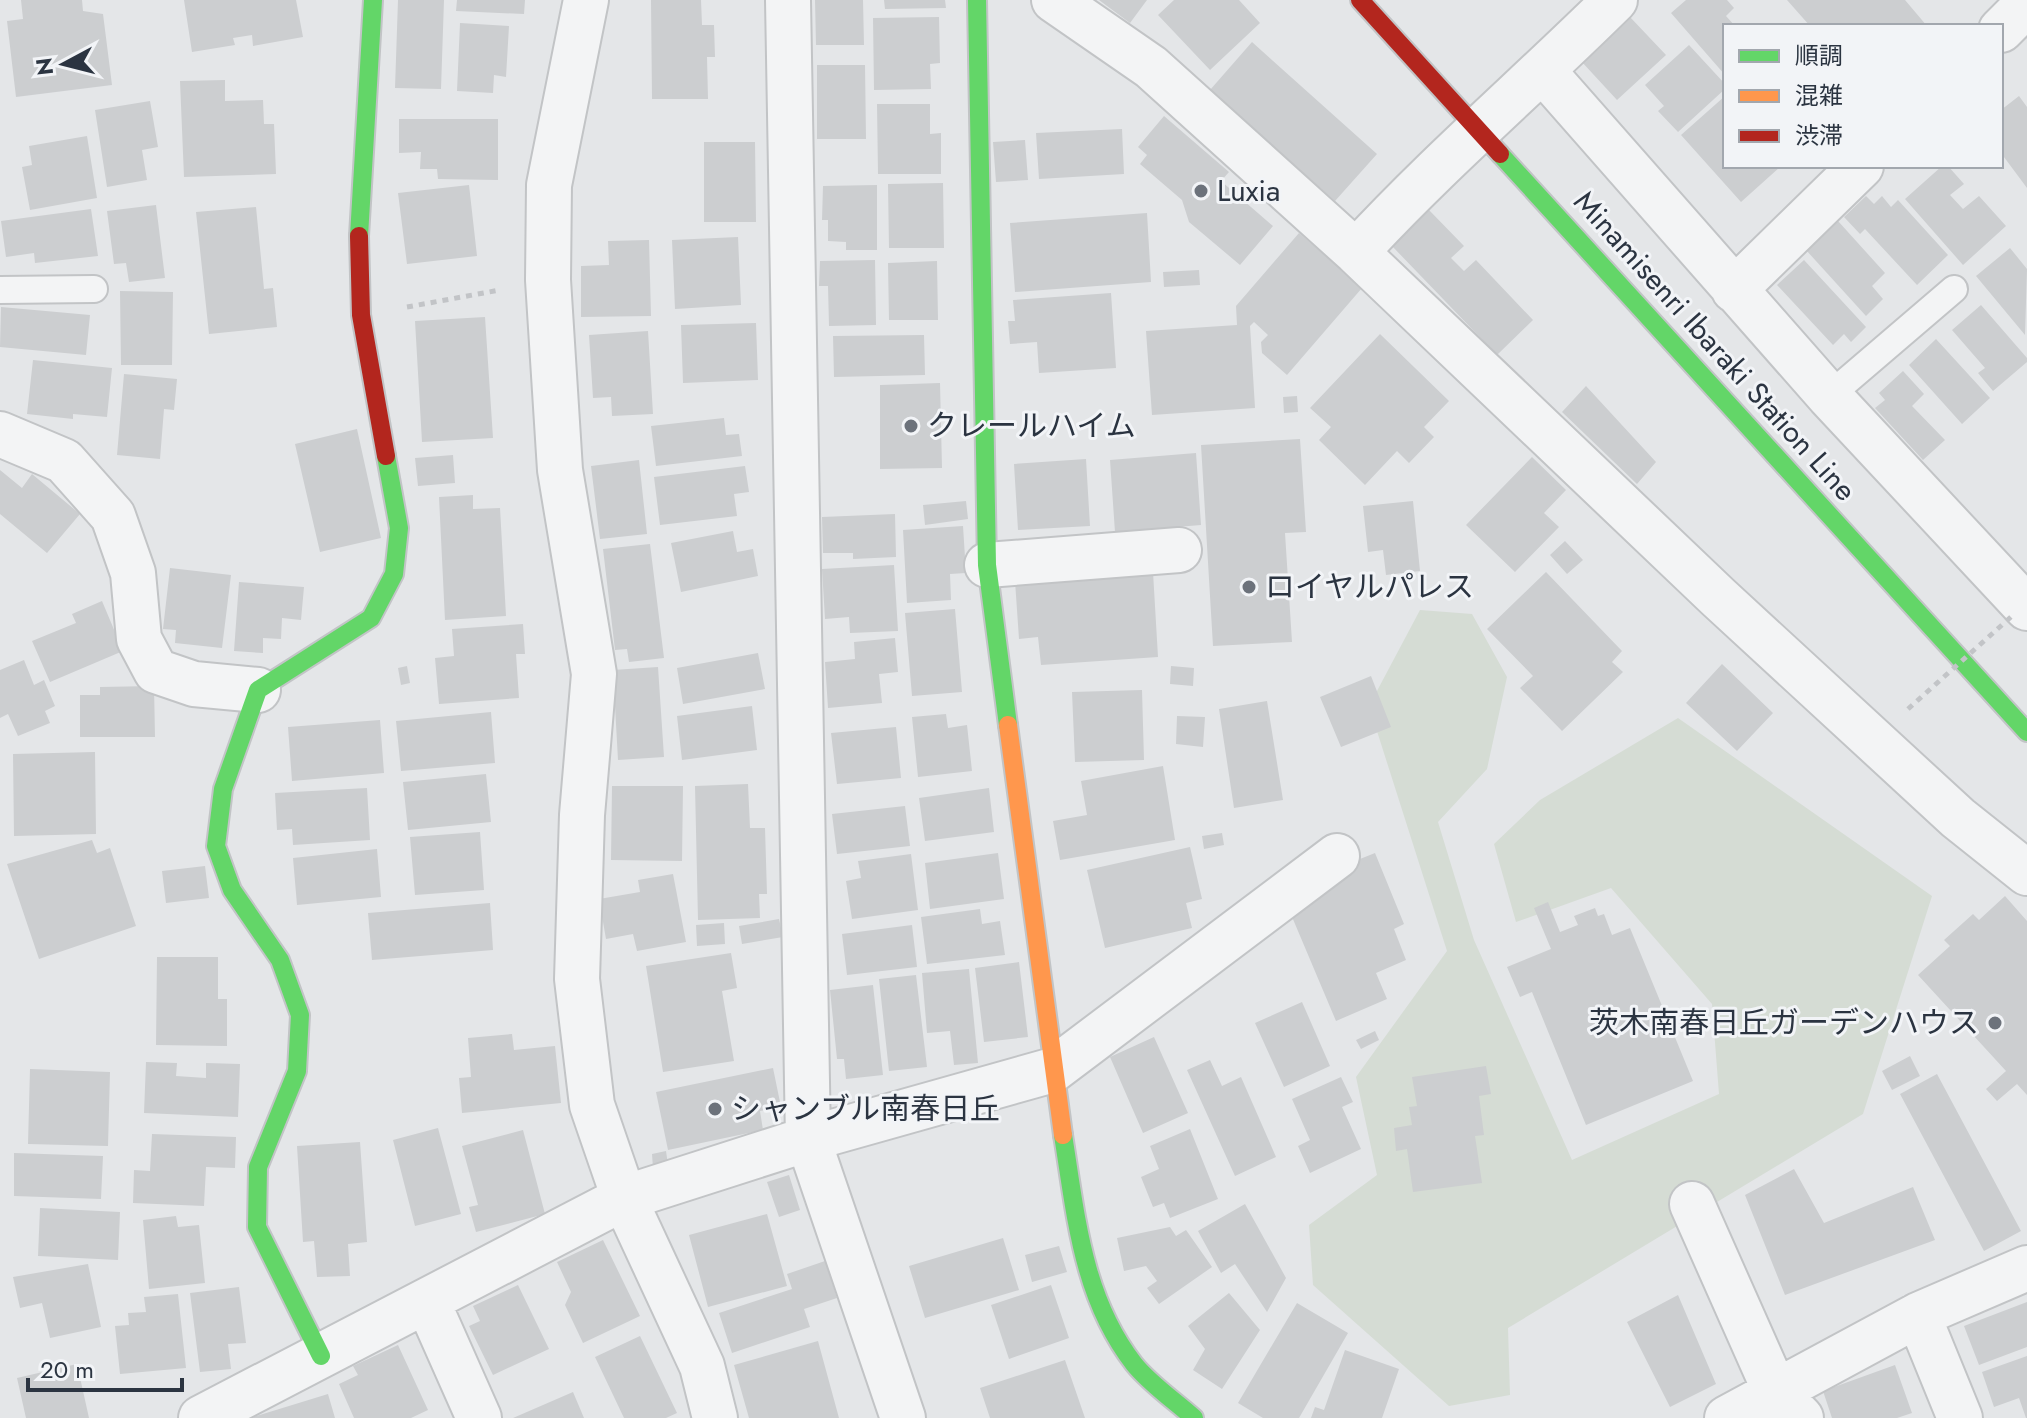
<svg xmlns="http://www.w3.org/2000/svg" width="2027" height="1418" font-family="Jost,'Noto Sans JP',sans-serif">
  <rect width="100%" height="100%" fill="#e4e6e8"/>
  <!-- green -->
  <path fill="#d5dcd4" d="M1420,610l52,4 35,63 -20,92 -49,53 36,118 98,220 147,-66 -7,-90 -101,-116 -95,34 -22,-78 46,-44 138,-82 254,178 -69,218 -355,214 2,67 -61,11 -136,-121 -4,-60 68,-50 -21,-98 91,-126 -78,-245z"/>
  <!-- building -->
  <path fill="#ccced0" d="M21,0h61l1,11 20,3 9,71 -96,12 -9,-76 16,-2z
    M184,0h112l7,37 -50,9 -1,-11 -19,3 2,7 -43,7z
    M398,0h46l-3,89 -46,-1z
    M457,0h68l-1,14 -68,-3z
    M651,0h50l1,25h12l1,32h-8l1,42h-56z
    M815,0h48l1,45h-48z
    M884,0h61l1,8 -61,1z
    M1099,0h48l-17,23z
    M1174,0h65l21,23 -50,47 -52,-55z
    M1686,0h41l7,8 -8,8 9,10h-10v49l-54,-62z
    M1787,0h118l22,26h-117z
    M939,17l1,46 -10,1 1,25 -57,1 -1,-72z
    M1630,17l36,38 -49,45 -36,-39z
    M460,23l49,3 -3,51 -12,-2 -1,18 -36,-2z
    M1252,42l125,112 -42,47 -125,-111z
    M1689,45l36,39v5l-47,43 -20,-21 6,-5 -19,-21z
    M817,65h48l1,74h-49z
    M225,80v21l38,-1 1,24h10l2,50 -92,3 -4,-96z
    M1725,96v70h56l-40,36 -60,-67z
    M2019,96l8,11v81l-26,-35v-34l3,-3 -3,-6z
    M150,101l8,46 -16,3 5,30 -40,7 -12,-77z
    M877,104h53v30l11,-1v41h-63z
    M1164,116l65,56 -8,9 52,45 -33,39 -51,-43 -7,-22 -42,-36 7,-9 -9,-8z
    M399,119h99v61l-60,-1 -1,-10h-17l1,-17 -22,1z
    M1122,129l2,45 -85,5 -3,-46z
    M87,136l10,62 -67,12 -8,-43 10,-2 -3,-19z
    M1025,140l3,40 -32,2 -3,-40z
    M704,142h51l1,80h-52z
    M1942,166h6l16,18 -14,11 13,14 16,-13 27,30 -43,39 -58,-66z
    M943,183l1,65h-55l-1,-64z
    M469,185l8,71 -70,8 -9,-71z
    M877,185v65h-31v-8l-18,-1v-21h-6l1,-34z
    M1866,196l8,8 8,-8 9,11 7,-7 50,55 -31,30 -52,-56 -5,5 -16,-17z
    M156,205l9,73 -36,4 -3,-19 -12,1 -7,-53z
    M256,207l8,82 9,-1 4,39 -68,7 -13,-122z
    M91,209l7,47 -63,7 -1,-10 -28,4 -5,-36z
    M1429,210l35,36 -13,12 13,13 12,-11 57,60 -36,35 -105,-109z
    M1147,213l4,69 -136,10 -5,-69z
    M1838,221l47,52 -13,13 11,13 -17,17 -60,-66z
    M1299,233l63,55 -75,87 -25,-22 -1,-11 7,-7 -14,-13 -4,4 5,82 -103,7 -6,-84 91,-6 -1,-19z
    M738,237l3,68 -66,4 -3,-69z
    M649,240l2,76 -70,1v-51l28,-1 -1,-24z
    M2010,248l17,21 -2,66 -49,-59z
    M875,260l1,65 -47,1 -1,-40h-9l1,-25z
    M1804,260l62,67 -15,15 -7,-8 -11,11 -56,-60z
    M937,261l1,59h-49l-1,-57z
    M1199,270l1,15 -36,2 -1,-15z
    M120,291l53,1 -1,73h-51z
    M1111,293l5,75 -77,5 -2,-31 -27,2 -2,-23h7l-2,-21z
    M1981,305l46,53v4l-34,29 -15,-18 7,-5 -33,-38z
    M1,307l89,8 -4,40 -86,-8z
    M485,317l8,121 -71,4 -7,-121z
    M756,323l2,57 -75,3 -2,-58z
    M648,331l5,83 -41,2 -1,-19 -18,1 -4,-63z
    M1380,334l69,67 -25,26 10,10 -25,26 -12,-12 -32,34 -46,-45 12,-13 -21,-19z
    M924,335l1,40 -91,2 -1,-41z
    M1936,339l54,59 -28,26 -53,-59z
    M33,360l79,8 -5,49 -34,-3v5l-46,-5z
    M1903,371l21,23 -12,12 33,34 -22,20 -48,-52 10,-8 -6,-7z
    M124,374l53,5 -3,31 -10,-1 -4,50 -43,-4z
    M940,383l2,85 -62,1v-84z
    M1586,386l70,76 -19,22 -75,-72z
    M1297,396l1,16 -14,1 -1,-16z
    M724,418l2,17 13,-1 3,22 -86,10 -5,-40z
    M357,429l24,109 -61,14 -25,-108z
    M1300,439l6,93 -21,1 7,109 -79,4 -12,-201z
    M1196,453l5,72 -86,7 -5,-72z
    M453,455l2,28 -37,3 -3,-28z
    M1532,457l34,33 -22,23 15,14 -44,45 -49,-47z
    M1086,459l4,67 -72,4 -4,-66z
    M639,460l8,74 -47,5 -9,-73z
    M745,466l4,26 -15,2 3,22 -77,9 -6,-48z
    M0,470l22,18 10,-14 48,40 -33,39 -47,-39z
    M473,495v14l27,-1 6,108 -61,4 -6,-123z
    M966,501l2,18 -43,6 -2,-20z
    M1413,501l7,70 -34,4 -3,-25 -15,2 -5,-46z
    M895,514l1,43 -43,2v-6h-30l-1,-36z
    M963,526l3,47 -16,1 1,26 -44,3 -4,-73z
    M733,531l4,21 16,-3 5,27 -77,16 -10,-49z
    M1565,541l18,19 -16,14 -17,-19z
    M650,544l14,114 -35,4 -2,-13 -12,1 -12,-101z
    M894,565l4,66 -48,2 -1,-16 -24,2 -3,-50z
    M170,568l61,7 -9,73 -47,-5 1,-13 -13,-1z
    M1153,572l5,85 -117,8 -3,-28 -19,2 -4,-58z
    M1546,572l76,79 -10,11 11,10 -61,59 -42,-43 13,-12 -46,-47z
    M239,582l65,5 -3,33 -19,-2 -1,21 -18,-1v15l-29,-2z
    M102,601l21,50 -73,31 -18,-41 44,-18 -4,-9z
    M955,609l7,83 -50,4 -7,-83z
    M523,624l2,30h-9l3,44 -80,6 -4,-46 19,-2 -2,-27z
    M895,638l3,34 -19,2 3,29 -54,5 -3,-46 30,-3 -1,-17z
    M758,653l7,36 -82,15 -6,-36z
    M24,660l10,25 10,-5 11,26 -10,5 5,12 -32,13 -10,-22 -8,4v-48z
    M1722,664l51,49 -36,38 -51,-48z
    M407,666l3,17 -9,2 -3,-17z
    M1171,666l23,2 -1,18 -23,-2z
    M658,667l6,90 -46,3 -5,-90z
    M1371,676l20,51 -50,20 -21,-50z
    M154,686l1,51h-75v-42h20v-8z
    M1142,690l2,70 -69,2 -3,-70z
    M1267,701l16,99 -49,8 -15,-99z
    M752,706l5,44 -75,10 -5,-44z
    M491,712l4,51 -94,8 -5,-50z
    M946,714l2,14 19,-3 5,46 -54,6 -6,-60z
    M1177,716l28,1 -2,30 -27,-3z
    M380,720l4,53 -92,8 -4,-54z
    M896,727l5,51 -64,6 -6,-51z
    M95,752l1,82 -82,2 -1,-82z
    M1163,766l12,74 -115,20 -7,-39 34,-6 -6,-34z
    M486,774l5,48 -83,8 -5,-48z
    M748,784l2,44h15l2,66h-8l1,24 -62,2 -3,-134z
    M612,786h71l-1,75 -71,-1z
    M367,788l3,52 -77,5 -1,-16 -15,1 -2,-37z
    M989,788l5,44 -69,9 -6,-43z
    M905,806l5,40 -73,8 -5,-40z
    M480,832l4,58 -69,5 -5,-58z
    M1222,833l2,12 -20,4 -2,-13z
    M92,840l5,13 13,-5 26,78 -97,33 -32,-95z
    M1190,847l12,52 -16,4 6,25 -87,20 -18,-78z
    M377,849l4,48 -84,8 -4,-47z
    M998,853l6,46 -74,10 -5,-46z
    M1375,853l29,71 -10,5 12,31 -30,13 11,26 -51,22 -49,-116 43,-34z
    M911,854l7,56 -66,9 -6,-38 15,-3 -3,-17z
    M205,866l4,32 -43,5 -4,-32z
    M673,874l13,68 -49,9 -4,-17 -27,5 -7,-40 41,-7 -2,-12z
    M2005,896l22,25v174l-10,-11 -20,17 -11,-12 20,-18 -88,-96 32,-29 -6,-6 29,-26 6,6z
    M1548,902l12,30 18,-7 -4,-9 21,-8 3,8 6,-2 8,21 18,-7 63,153 -107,44 -54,-133 -12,5 -13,-30 44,-18 -17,-41z
    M490,903l3,47 -121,10 -4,-47z
    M980,909l2,15 18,-3 5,34 -78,9 -6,-47z
    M779,919l4,18 -41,7 -3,-18z
    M724,923l1,21 -28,2 -1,-21z
    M912,925l5,42 -70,8 -5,-41z
    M731,953l6,35 -15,3 12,70 -71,11 -17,-106z
    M157,957h61v42h9v47l-71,-1z
    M1019,962l9,75 -44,5 -9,-74z
    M969,969l9,94 -24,2 -4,-34 -23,2 -5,-60z
    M916,975l11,92 -38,4 -10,-92z
    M873,985l10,90 -37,4 -2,-20h-7l-7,-69z
    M1302,1002l28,64 -46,21 -29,-64z
    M1375,1031l4,9 -18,9 -5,-9z
    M512,1034l2,16 41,-4 6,57 -99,10 -3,-35 12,-1 -3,-39z
    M1154,1037l34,76 -45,20 -33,-76z
    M1910,1056l10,20 -28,14 -10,-19z
    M1210,1060l12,26 19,-9 35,80 -41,19 -48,-106z
    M146,1062l31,1 -1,13 30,2v-15l34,1 -2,53 -94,-4z
    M1486,1066l5,28 -12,2 5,39 -9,1 7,47 -69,9 -6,-43 -11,2 -2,-23 18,-3 -3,-18 8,-1 -5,-29z
    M773,1068l8,39 -21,4 3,19 -95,20 -12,-58z
    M30,1069l80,3 -2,74 -80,-2z
    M1937,1074l84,157 -37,20 -84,-157z
    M1341,1077l12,25 -11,5 19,42 -51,24 -12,-27 12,-6 -18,-41z
    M438,1128l23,86 -46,12 -22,-86z
    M1190,1129l28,70 -48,19 -6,-15 -11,4 -12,-30 18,-8 -9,-23z
    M523,1130l22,84 -69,18 -7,-25 9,-2 -16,-59z
    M152,1134l84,3 -1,31 -29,-1 -2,39 -71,-3 1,-33 16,1z
    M360,1142l7,100 -19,2 2,32 -33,1 -3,-36 -11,1 -6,-96z
    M666,1151l2,14 -15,3 -1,-14z
    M14,1153l89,3 -2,43 -87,-3z
    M1794,1169l30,54 89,-36 22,53 -150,55 -40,-100z
    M789,1175l11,35 -21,7 -12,-35z
    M1245,1204l41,74 -19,34 -32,-48 -14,9 -23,-42z
    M40,1208l80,4 -2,48 -80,-4z
    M767,1214l20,72 -79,21 -19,-72z
    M176,1216l2,11 21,-2 6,58 -56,6 -6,-69z
    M1170,1227l6,9 10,-6 26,37 -53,37 -12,-16 10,-7 -11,-15 -22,5 -7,-33z
    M1003,1238l16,52 -94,28 -16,-52z
    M603,1240l37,76 -57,27 -18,-38 6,-13 -14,-30z
    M1059,1246l8,26 -35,10 -7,-27z
    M825,1261l12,37 -33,11 6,18 -78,26 -13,-40 73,-24 -5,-15z
    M88,1264l13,63 -51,11 -8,-35 -22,5 -7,-31z
    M518,1285l31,64 -56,26 -24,-49 11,-5 -7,-15z
    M1051,1285l18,53 -60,21 -18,-54z
    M239,1287l7,56 -18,1 3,25 -31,3 -10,-79z
    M1229,1293l31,37 -38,59 -29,-19 12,-21 -17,-23z
    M178,1294l8,74 -66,6 -5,-48 14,-1 -1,-12 18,-1 -2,-15z
    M1678,1295l38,89 -46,23 -43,-85z
    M2027,1302v45l-48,18 -15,-39z
    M1297,1303l51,30 -49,85h-36l-25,-15z
    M640,1336l37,77 -11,5h-42l-29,-61z
    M818,1341l21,77h-90l-15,-53z
    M398,1345l30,65 -17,8h-57l-15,-34 19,-9 -5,-9z
    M1345,1350l54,19 -17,49h-71l4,-11 9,3z
    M2027,1356v62h-1l-7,-20 -25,9 -12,-35z
    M1065,1360l20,58h-95l-10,-30z
    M77,1364l12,54h-63l-9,-40z
    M1895,1365l17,48 -15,5h-65l-9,-27z
    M573,1392l11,26h-71z
    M328,1394l7,24h-81l-1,-1z"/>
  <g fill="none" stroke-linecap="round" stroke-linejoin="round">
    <!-- lane casing -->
    <g stroke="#c2c4c6" stroke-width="30">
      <path id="lane" d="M0,290l94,-1
        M1829,396l125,-107"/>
    </g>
    <!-- street casing -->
    <g stroke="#c2c4c6" stroke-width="48">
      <path id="street" d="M586,0l-37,185 -1,95 12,190 34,204 -12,141 -5,164 15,126 32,93 78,168 13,52
        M788,0l20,1139 95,279
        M1054,0l97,67 205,185 362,345 240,221 69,55
        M2001,30l26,-26
        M1543,71l286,325 198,212
        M1356,252c83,-90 172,-166 259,-252
        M1734,290l127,-124
        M0,434l64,27 49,55 20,57 6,66 17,32 38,13 64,6
        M987,565l192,-15
        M1692,1204l83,187 26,27
        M428,1303l51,115
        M1918,1315l42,103
        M201,1418l423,-220 184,-59 245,-69 284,-214
        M1727,1418l191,-103 109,-47"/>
    </g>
    <!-- fast casing -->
    <g stroke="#c2c4c6" stroke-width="22">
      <path id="fast" d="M977,0l10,565 21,160
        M1500,154l527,578
        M359,236l14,-236
        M1063,1135c13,80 19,162 71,229 16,20 41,37 60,54
        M321,1356l-64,-129 1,-60 39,-96 3,-56 -20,-55 -48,-70 -16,-44 7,-57 35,-99 113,-72 23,-44 5,-46 -13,-72"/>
    </g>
    <!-- slow casing -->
    <g stroke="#c2c4c6" stroke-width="22">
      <path id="slow" d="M1008,725l55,410"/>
    </g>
    <!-- jam casing -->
    <g stroke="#c2c4c6" stroke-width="22">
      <path id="jam" d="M1360,0l140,154
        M359,236l2,79 25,141"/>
    </g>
    <!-- path -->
    <path stroke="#c2c4c7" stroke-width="5" stroke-dasharray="6 6" stroke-linecap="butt" d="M407,307l93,-17"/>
    <!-- lane -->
    <use href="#lane" stroke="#f3f4f5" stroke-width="26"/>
    <!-- street -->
    <use href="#street" stroke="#f3f4f5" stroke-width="44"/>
    <!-- fast -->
    <use href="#fast" stroke="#63d668" stroke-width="18"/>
    <!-- slow -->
    <use href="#slow" stroke="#ff974d" stroke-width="18"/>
    <!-- jam -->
    <use href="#jam" stroke="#b3261e" stroke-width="18"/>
    <!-- path-bridge -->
    <path stroke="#c2c4c7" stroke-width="5" stroke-dasharray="6 6" stroke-linecap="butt" d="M1908,709l104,-93"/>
  </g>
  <!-- markers -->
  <g fill="#6c727b" stroke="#f2f4f7" stroke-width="3">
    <circle cx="1201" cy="191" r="8"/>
    <circle cx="911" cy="426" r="8"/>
    <circle cx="1249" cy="587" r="8"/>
    <circle cx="1995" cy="1023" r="8"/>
    <circle cx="715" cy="1109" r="8"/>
  </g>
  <g text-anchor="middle" stroke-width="6" stroke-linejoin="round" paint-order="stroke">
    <!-- poi labels -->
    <g font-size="30" fill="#2b3441" stroke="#f2f4f7" text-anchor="start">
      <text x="1217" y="201">Luxia</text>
      <text x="927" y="436">クレールハイム</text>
      <text x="1265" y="597">ロイヤルパレス</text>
      <text x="1979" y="1033" text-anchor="end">茨木南春日丘ガーデンハウス</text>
      <text x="731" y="1119">シャンブル南春日丘</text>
    </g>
    <!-- street labels -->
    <g font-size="30" fill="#2b3441" stroke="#f2f4f7">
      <text transform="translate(1715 346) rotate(48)" y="10">Minamisenri Ibaraki Station Line</text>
    </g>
  </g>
  <!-- legend -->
  <rect x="1723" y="24" width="280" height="144" fill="#f2f4f7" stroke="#a2a7ae" stroke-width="2"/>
  <rect x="1739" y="50" width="40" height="12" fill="#63d668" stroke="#a2a7ae" stroke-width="2"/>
  <text x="1795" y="64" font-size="24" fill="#2b3441">順調</text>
  <rect x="1739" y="90" width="40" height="12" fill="#ff974d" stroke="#a2a7ae" stroke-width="2"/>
  <text x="1795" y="104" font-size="24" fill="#2b3441">混雑</text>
  <rect x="1739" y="130" width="40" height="12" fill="#b3261e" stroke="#a2a7ae" stroke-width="2"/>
  <text x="1795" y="144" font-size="24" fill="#2b3441">渋滞</text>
  <!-- north arrow -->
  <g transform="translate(64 64) rotate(263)" stroke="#f2f4f7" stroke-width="6" paint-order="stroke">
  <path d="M0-6L14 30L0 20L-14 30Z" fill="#2b3441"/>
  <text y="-12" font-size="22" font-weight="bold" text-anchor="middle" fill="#2b3441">N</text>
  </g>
  <!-- scale -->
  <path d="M28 1378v12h154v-12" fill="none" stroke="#2b3441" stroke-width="4"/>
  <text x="40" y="1378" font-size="24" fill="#2b3441" stroke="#f2f4f7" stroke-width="6" paint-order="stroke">20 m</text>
</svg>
